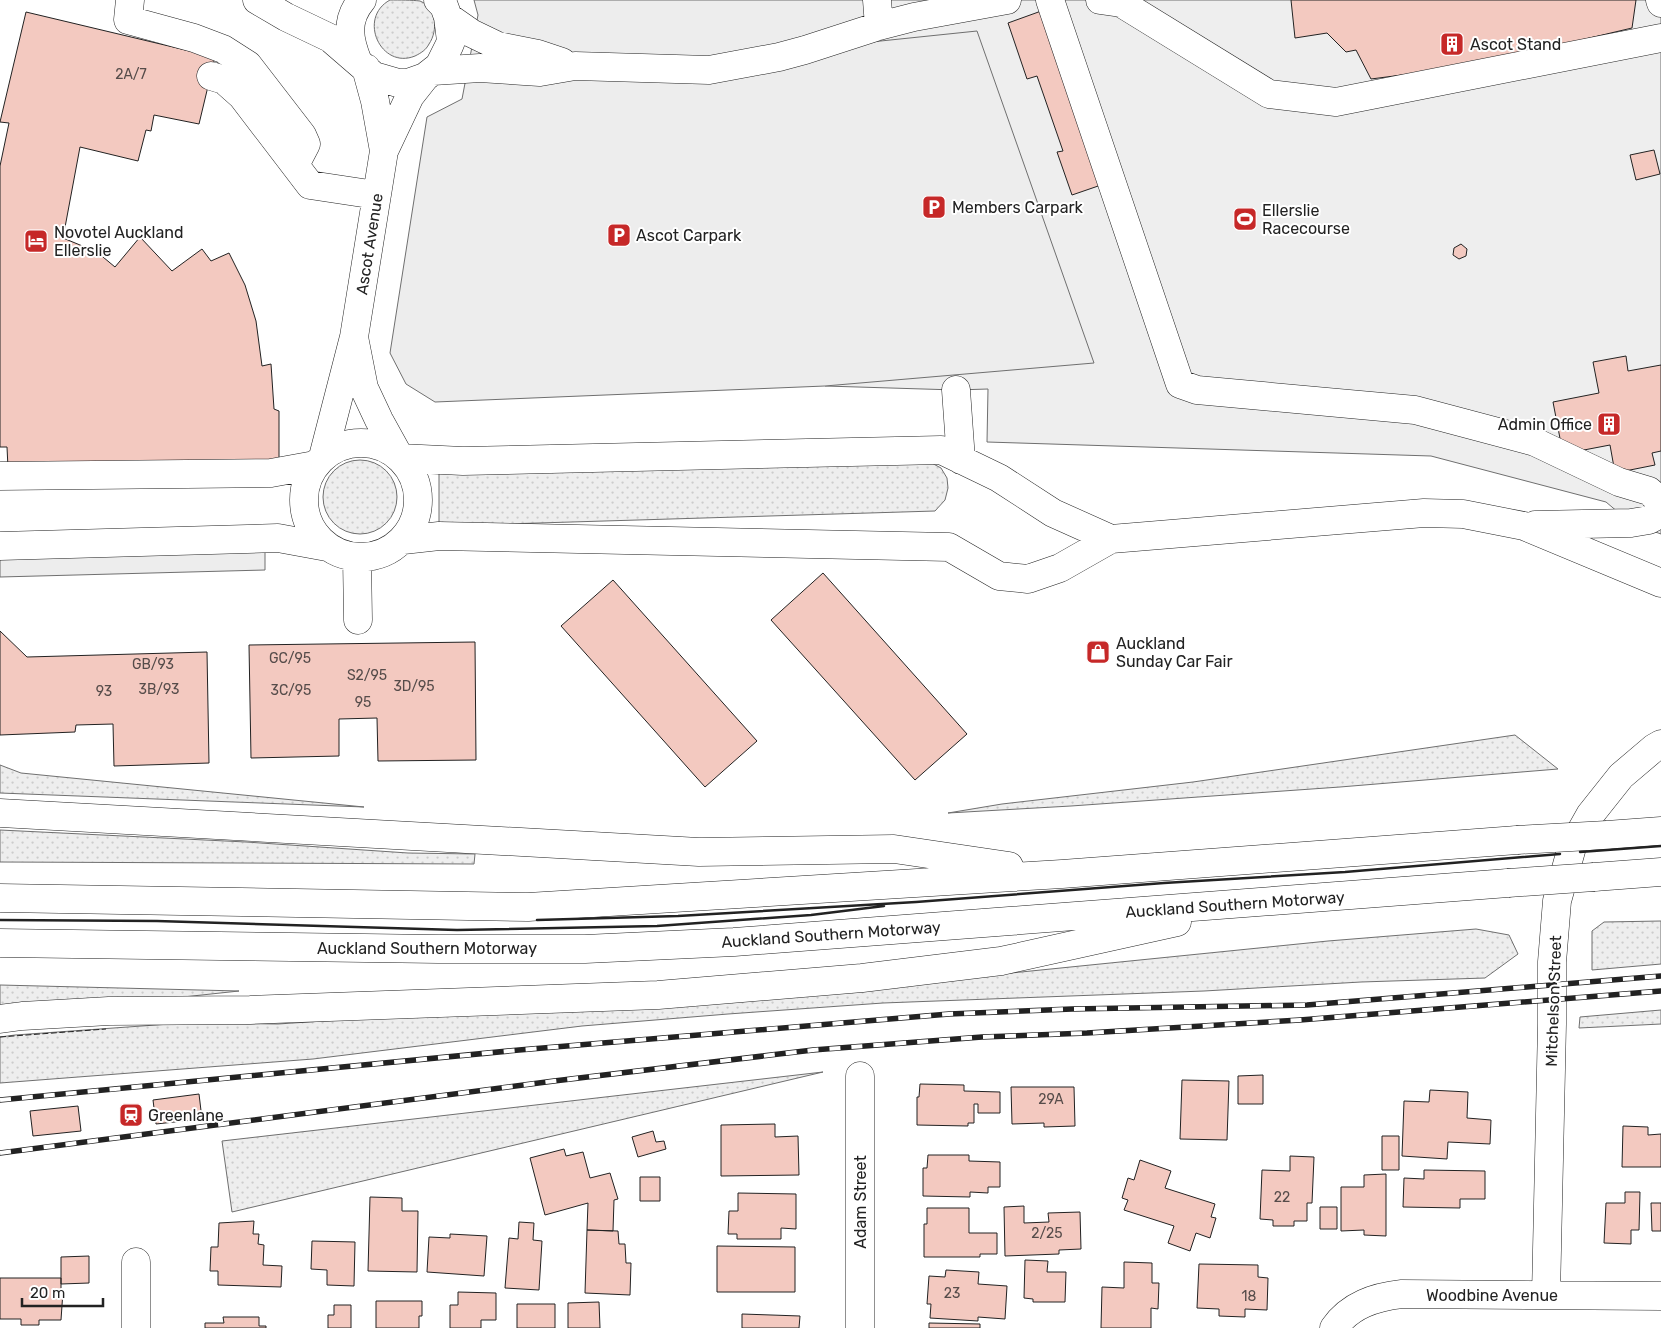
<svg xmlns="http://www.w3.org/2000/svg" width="1661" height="1328" font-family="Rubik,sans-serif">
  <defs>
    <pattern id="grass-dots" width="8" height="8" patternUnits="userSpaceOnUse" patternTransform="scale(1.25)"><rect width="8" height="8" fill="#eee"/><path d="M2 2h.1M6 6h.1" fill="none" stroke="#ccc" stroke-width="1.8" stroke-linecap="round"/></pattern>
  </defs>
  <rect width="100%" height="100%" fill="#fff"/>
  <!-- grass -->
  <path fill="url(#grass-dots)" stroke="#6f6f6f" d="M390,0c9,0 22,0 30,1 17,7 18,30 9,43 -3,6 -8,9 -14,12 -34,14 -58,-38 -25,-56z
    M323 497a37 37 0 1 1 74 0a37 37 0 1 1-74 0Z
    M926,460l15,8 6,10 1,10 -3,12 -10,11 -496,15v-57z
    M1515,735l43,34 -218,18 -269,19 -123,7 54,-9 191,-22z
    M0,765l21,8 343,34 -364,-14z
    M0,830l246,12 162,11 67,1 -1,10 -474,-2z
    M1661,921v43l-69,6v-39l12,-9z
    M1476,929l33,6 9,19 -33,24 -124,4 -157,9 -321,12 -155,11 -146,12 -269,33 -313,24v-46l15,-2 169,-12 94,1 654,-43 396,-40z
    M0,985l239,6 -56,6 -183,9z
    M1661,1010v14l-82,4 1,-11z
    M823,1072l-591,140 -10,-71z"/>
  <!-- pitch -->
  <path fill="#eee" stroke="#6f6f6f" d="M867,0h794v534l-30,-11 -25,-21 -175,-46 -444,-14 1,-53 -32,1 -131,-4 9,-334z"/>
  <!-- parking -->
  <path fill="#ededed" stroke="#6f6f6f" d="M474,0h393l4,42 106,-11 117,332 -269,23 -390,16 -29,-18 -16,-31 37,-236 35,-18 16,-84z
    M265,549v21l-265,7v-21z"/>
  <!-- building -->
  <path fill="#f3c9c0" stroke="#222" d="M1291,0h345l-4,28 -161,38 -100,13 -15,-29 -10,2 -19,-19 -32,5z
    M1044,10l60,174 -32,11 -15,-43 6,-1 -26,-75 -10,3 -19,-56z
    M26,12l189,45 -16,67 -45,-9 -3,16 -5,-1 -8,31 -58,-14 -17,91 34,14 18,15 25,-30 32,34 30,-22 9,12 18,-8 16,32 11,36 6,45 9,-2 3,45 5,2v49l-271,8 -1,-21h-7v-281l9,-43 -9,-1z
    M1654,150l6,24 -24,6 -6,-25z
    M1461,244l6,5 -1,7 -7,3 -6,-4 1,-7z
    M1626,356l2,15 33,-6v86l-9,2 3,12 -40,8 -5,-28 -47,9 -10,-52 46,-9 -6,-31z
    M823,573l144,161 -52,46 -144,-160z
    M613,580l144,161 -52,46 -144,-161z
    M0,631l27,26 180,-5 2,111 -95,3 -1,-42 -37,1 -1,7 -75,3z
    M475,642l1,118 -98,1 -1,-43 -38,1v37l-88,2 -2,-113z
    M1263,1075v29h-25v-28z
    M1182,1080l47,1 -2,59 -47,-1z
    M920,1084l44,1v6l36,1v21h-22v-9h-4v19h-6v3l-51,-1v-28h2z
    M1011,1087h63l1,39 -31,1v-4l-32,1z
    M1430,1090l38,2 -1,26 24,2 -1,24 -42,-2 -1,17 -45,-3 2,-55 25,1z
    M199,1094l3,25 -46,5 -3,-24z
    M78,1106l3,25 -48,5 -3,-25z
    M775,1124v13l23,-1 1,39 -78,1v-51z
    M1623,1126l25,1v8l13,-1v33h-39z
    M653,1131l3,11 8,-1 2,8 -28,8 -6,-20z
    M1382,1136h17v34h-17z
    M564,1149l2,7 17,-4 7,26 20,-5 8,26 -4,1 -1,31 -26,-1 1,-27 -43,12 -15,-57z
    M928,1155h41v6l31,1v25h-12v6l-18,-1v5l-47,-1v-28h4z
    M1290,1156l24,1 -2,46h-5v18h-13v5h-21v-6l-13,-1 2,-49 28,1z
    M1140,1160l31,11 -6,17 50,16 -4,13 5,1 -6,20 -14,-5 -6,18 -22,-8 6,-17 -50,-16 4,-10 -6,-2 6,-20 6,2z
    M1424,1170l61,1v28h-25v9l-57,-1 1,-29 20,1z
    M1386,1174v62l-22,-1v-5l-23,1v-44h23v-12z
    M640,1177h20v24h-20z
    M1625,1192h15l-1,38h-8v14l-27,-1 2,-40h19z
    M738,1193l58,1v35l-15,-1v11h-44v-5h-9l1,-23h9z
    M370,1197l32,1v13h16l-1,61 -49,-1z
    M1651,1203h10v28h-9z
    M1024,1206v17l25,-1 -1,-9 32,-1 1,37 -22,1v4l-54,2 -1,-49z
    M1320,1207h17v22h-17z
    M927,1208h42v25h28v21h-17v3h-56v-33h3z
    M254,1221l-1,13h6l-1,10 6,1 -1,20 19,1 -1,21 -63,-2v-14h-8l1,-24h7l1,-24z
    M519,1222l15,1 -1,17 9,1 -3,49 -34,-2 4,-50 9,1z
    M587,1230l31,1 1,13h6l1,19h5l-1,32 -45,-2z
    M450,1234l37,2 -3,40 -57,-4 2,-35 21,1z
    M312,1241l43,1 -1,44 -27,-1v-15l-16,-1z
    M717,1246l78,1v45h-78z
    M89,1256v27l-28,1v-27z
    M1025,1260l23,1 -1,11h19l-1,30h-32v-3l-9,-1z
    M1124,1262l28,1v20h7l-1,26 -7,-1v20h-50l1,-41 22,1z
    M1199,1264l59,1v12l10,1 -1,32 -22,-1v8l-26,-1v-7l-22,-1z
    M946,1270l33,2 -1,12 29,2 -2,33 -27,-2v4l-48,-3 1,-14h-4l2,-28 16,1z
    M0,1278h61v13h2l-2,29h-22v5h-18v-6h-21z
    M458,1292l38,1v27h-15v8h-31v-23h8z
    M376,1301h46v15h-3v12h-43z
    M599,1302l1,26h-32v-25z
    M517,1304h38v24h-38z
    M334,1305h17v23h-23v-13h6z
    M742,1314l58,2 -1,12h-57z
    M223,1317h36v9h7v2h-61v-5h19z
    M929,1323l51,1v4h-51z"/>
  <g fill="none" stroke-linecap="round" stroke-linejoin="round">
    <!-- minor casing -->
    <g stroke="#222" stroke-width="29">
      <path id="minor" d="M130,0l-2,20 66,18 29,11 25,16 54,70 4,9 -11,21
        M257,0l29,17 44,21 44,38 24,7h10l17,-6 14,-11 10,-20 2,-5 -3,-24 -4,-11 -6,-6
        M877,0l2,26
        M1050,0l130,384 17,6 218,20 120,32 84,40 30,9 12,11
        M1100,0l21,3 148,91 67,8 325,-64
        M1660,0l1,3
        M448,17l23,16 27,13 40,8 24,8
        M358,62c-9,-22 -13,-42 4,-62
        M366,68l9,33 9,50
        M433,71l47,-3 60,4 35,-6 134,4 70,-13 26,-7 74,-24 35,-9 93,-17
        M211,76l13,4 18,16 68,89 66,10
        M354,337l10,51 15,32 21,38 63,3 478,-11 58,28 54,35 58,26
        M956,390l5,70
        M304 500a57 57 0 1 1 114 0a57 57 0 1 1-114 0Z
        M323,457l31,-120 30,-186 26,-55 15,-19
        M0,476l271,-3 44,-8
        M1535,525l96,-2 18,-3 12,-7
        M403,540l36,-4 510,11 50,29 29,3 32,-11 51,-29 313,-26 39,1 61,12 137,57
        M0,546l278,-8 49,9
        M357,558l1,62
        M1546,1295l6,-271v-62l5,-61 15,-54 18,-32 31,-39 33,-28 7,-4
        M136,1328v-66
        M860,1328v-252
        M1334,1328c16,-23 41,-31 68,-34l259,2"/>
    </g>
    <!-- highway casing -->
    <g stroke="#222" stroke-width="29">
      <path id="highway" d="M0,813l699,39 195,-3 115,17
        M1607,835l54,-4
        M1594,877l67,-5
        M0,898l528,9 534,-33 455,-34
        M0,943l438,6h147l149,-7 774,-59
        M0,1019l22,-3 87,-5 141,-1 408,-15 204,-17 139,-17 176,-39"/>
    </g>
    <!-- minor -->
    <use href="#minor" stroke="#fff" stroke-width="28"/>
    <!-- highway -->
    <use href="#highway" stroke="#fff" stroke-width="28"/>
    <!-- rail casing -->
    <g stroke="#222" stroke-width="5.5">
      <path id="rail" d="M0,1100l519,-50 430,-36 123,-5 235,-4 354,-29
        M0,1153l554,-72 259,-31 169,-13 105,-4 213,-13 361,-29"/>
    </g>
    <!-- rail -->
    <use href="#rail" stroke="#fff" stroke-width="4" stroke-dasharray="11" stroke-linecap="butt"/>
    <!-- highway-bridge casing -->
    <g stroke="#222" stroke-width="29" stroke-linecap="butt">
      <path id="highway-bridge" d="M1517,840l90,-5
        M1508,883l86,-6"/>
    </g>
    <!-- highway-bridge -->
    <use href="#highway-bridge" stroke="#fff" stroke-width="28"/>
    <!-- fence -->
    <path stroke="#222" stroke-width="1" stroke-dasharray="6 2.5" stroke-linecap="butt" d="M0,1037l106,-8"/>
    <!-- wall -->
    <path stroke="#222" stroke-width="2.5" d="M1580,852l81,-6
      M0,920l157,1 300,9 200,-4 154,-11 73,-9
      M537,920l141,-4 238,-14 248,-19 181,-11 215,-18"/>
  </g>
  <!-- icons -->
  <defs>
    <g id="building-square" transform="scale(1.25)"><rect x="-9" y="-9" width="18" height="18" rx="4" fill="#c62828" stroke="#fff"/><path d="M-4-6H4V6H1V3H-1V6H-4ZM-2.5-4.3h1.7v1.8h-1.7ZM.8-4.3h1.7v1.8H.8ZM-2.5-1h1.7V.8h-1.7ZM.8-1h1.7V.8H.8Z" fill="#fff"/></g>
    <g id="parking-square" transform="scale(1.25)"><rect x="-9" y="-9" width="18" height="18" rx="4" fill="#c62828" stroke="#fff"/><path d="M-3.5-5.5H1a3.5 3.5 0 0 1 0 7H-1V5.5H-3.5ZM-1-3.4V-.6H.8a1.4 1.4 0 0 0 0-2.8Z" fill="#fff"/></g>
    <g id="stadium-square" transform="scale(1.25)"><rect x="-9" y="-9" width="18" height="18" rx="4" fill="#c62828" stroke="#fff"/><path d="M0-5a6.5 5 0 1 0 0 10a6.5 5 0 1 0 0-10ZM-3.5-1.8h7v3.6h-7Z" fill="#fff"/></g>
    <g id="hotel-square" transform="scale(1.25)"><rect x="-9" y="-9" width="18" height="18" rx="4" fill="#c62828" stroke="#fff"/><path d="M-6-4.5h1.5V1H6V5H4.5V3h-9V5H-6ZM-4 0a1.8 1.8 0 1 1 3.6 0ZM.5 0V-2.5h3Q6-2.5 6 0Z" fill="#fff"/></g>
    <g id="shop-square" transform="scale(1.25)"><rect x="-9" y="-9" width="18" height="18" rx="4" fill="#c62828" stroke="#fff"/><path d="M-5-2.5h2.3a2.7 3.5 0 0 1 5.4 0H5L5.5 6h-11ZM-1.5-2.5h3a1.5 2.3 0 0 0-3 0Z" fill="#fff"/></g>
    <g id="station-square" transform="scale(1.25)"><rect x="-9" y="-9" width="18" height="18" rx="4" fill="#c62828" stroke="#fff"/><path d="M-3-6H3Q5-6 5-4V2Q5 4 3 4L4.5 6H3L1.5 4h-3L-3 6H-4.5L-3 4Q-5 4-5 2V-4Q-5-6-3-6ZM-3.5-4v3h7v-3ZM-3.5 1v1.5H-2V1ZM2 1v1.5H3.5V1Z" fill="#fff"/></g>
  </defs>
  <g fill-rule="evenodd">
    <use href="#building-square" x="1452" y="44"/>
    <use href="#parking-square" x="934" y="207"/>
    <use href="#stadium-square" x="1245" y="219"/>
    <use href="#parking-square" x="619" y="235"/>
    <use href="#hotel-square" x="36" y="241"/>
    <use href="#building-square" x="1609" y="424"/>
    <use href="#shop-square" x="1098" y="652"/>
    <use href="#station-square" x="131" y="1115"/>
  </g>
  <g text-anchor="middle" stroke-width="4" stroke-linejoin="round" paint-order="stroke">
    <!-- number labels -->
    <g font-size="14" fill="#564c4a">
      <text x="131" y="79">2A/7</text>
      <text x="290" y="663">GC/95</text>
      <text x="153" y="669">GB/93</text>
      <text x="367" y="680">S2/95</text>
      <text x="414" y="691">3D/95</text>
      <text x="159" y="694">3B/93</text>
      <text x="291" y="695">3C/95</text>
      <text x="104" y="696">93</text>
      <text x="363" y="707">95</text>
      <text x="1051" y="1104">29A</text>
      <text x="1282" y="1202">22</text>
      <text x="1047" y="1238">2/25</text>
      <text x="952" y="1298">23</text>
      <text x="1249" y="1301">18</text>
    </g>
    <!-- poi labels -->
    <g font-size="16" fill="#222" stroke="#fff" text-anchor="start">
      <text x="1470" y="50">Ascot Stand</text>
      <text x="952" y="213">Members Carpark</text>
      <text x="1262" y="216">Ellerslie<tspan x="1262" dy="18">Racecourse</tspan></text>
      <text x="54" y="238">Novotel Auckland<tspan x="54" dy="18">Ellerslie</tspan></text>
      <text x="636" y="241">Ascot Carpark</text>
      <text x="1592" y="430" text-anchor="end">Admin Office</text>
      <text x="1116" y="649">Auckland<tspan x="1116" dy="18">Sunday Car Fair</tspan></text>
      <text x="148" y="1121">Greenlane</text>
    </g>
    <!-- street labels -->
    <g font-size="16" fill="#222" stroke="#fff">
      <text transform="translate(369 244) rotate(-81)" y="6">Ascot Avenue</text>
      <text transform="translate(1235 904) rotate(-4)" y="6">Auckland Southern Motorway</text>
      <text transform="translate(831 934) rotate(-4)" y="6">Auckland Southern Motorway</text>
      <text x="427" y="954">Auckland Southern Motorway</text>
      <text transform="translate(1553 1001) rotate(-88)" y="6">Mitchelson Street</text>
      <text transform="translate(860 1202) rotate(-90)" y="6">Adam Street</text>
      <text x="1492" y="1301">Woodbine Avenue</text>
    </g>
  </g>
  <!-- scale -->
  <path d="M22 1298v8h81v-8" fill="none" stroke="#222222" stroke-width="2.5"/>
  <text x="30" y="1298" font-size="15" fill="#222222" stroke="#ffffff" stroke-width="4" paint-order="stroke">20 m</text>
</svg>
